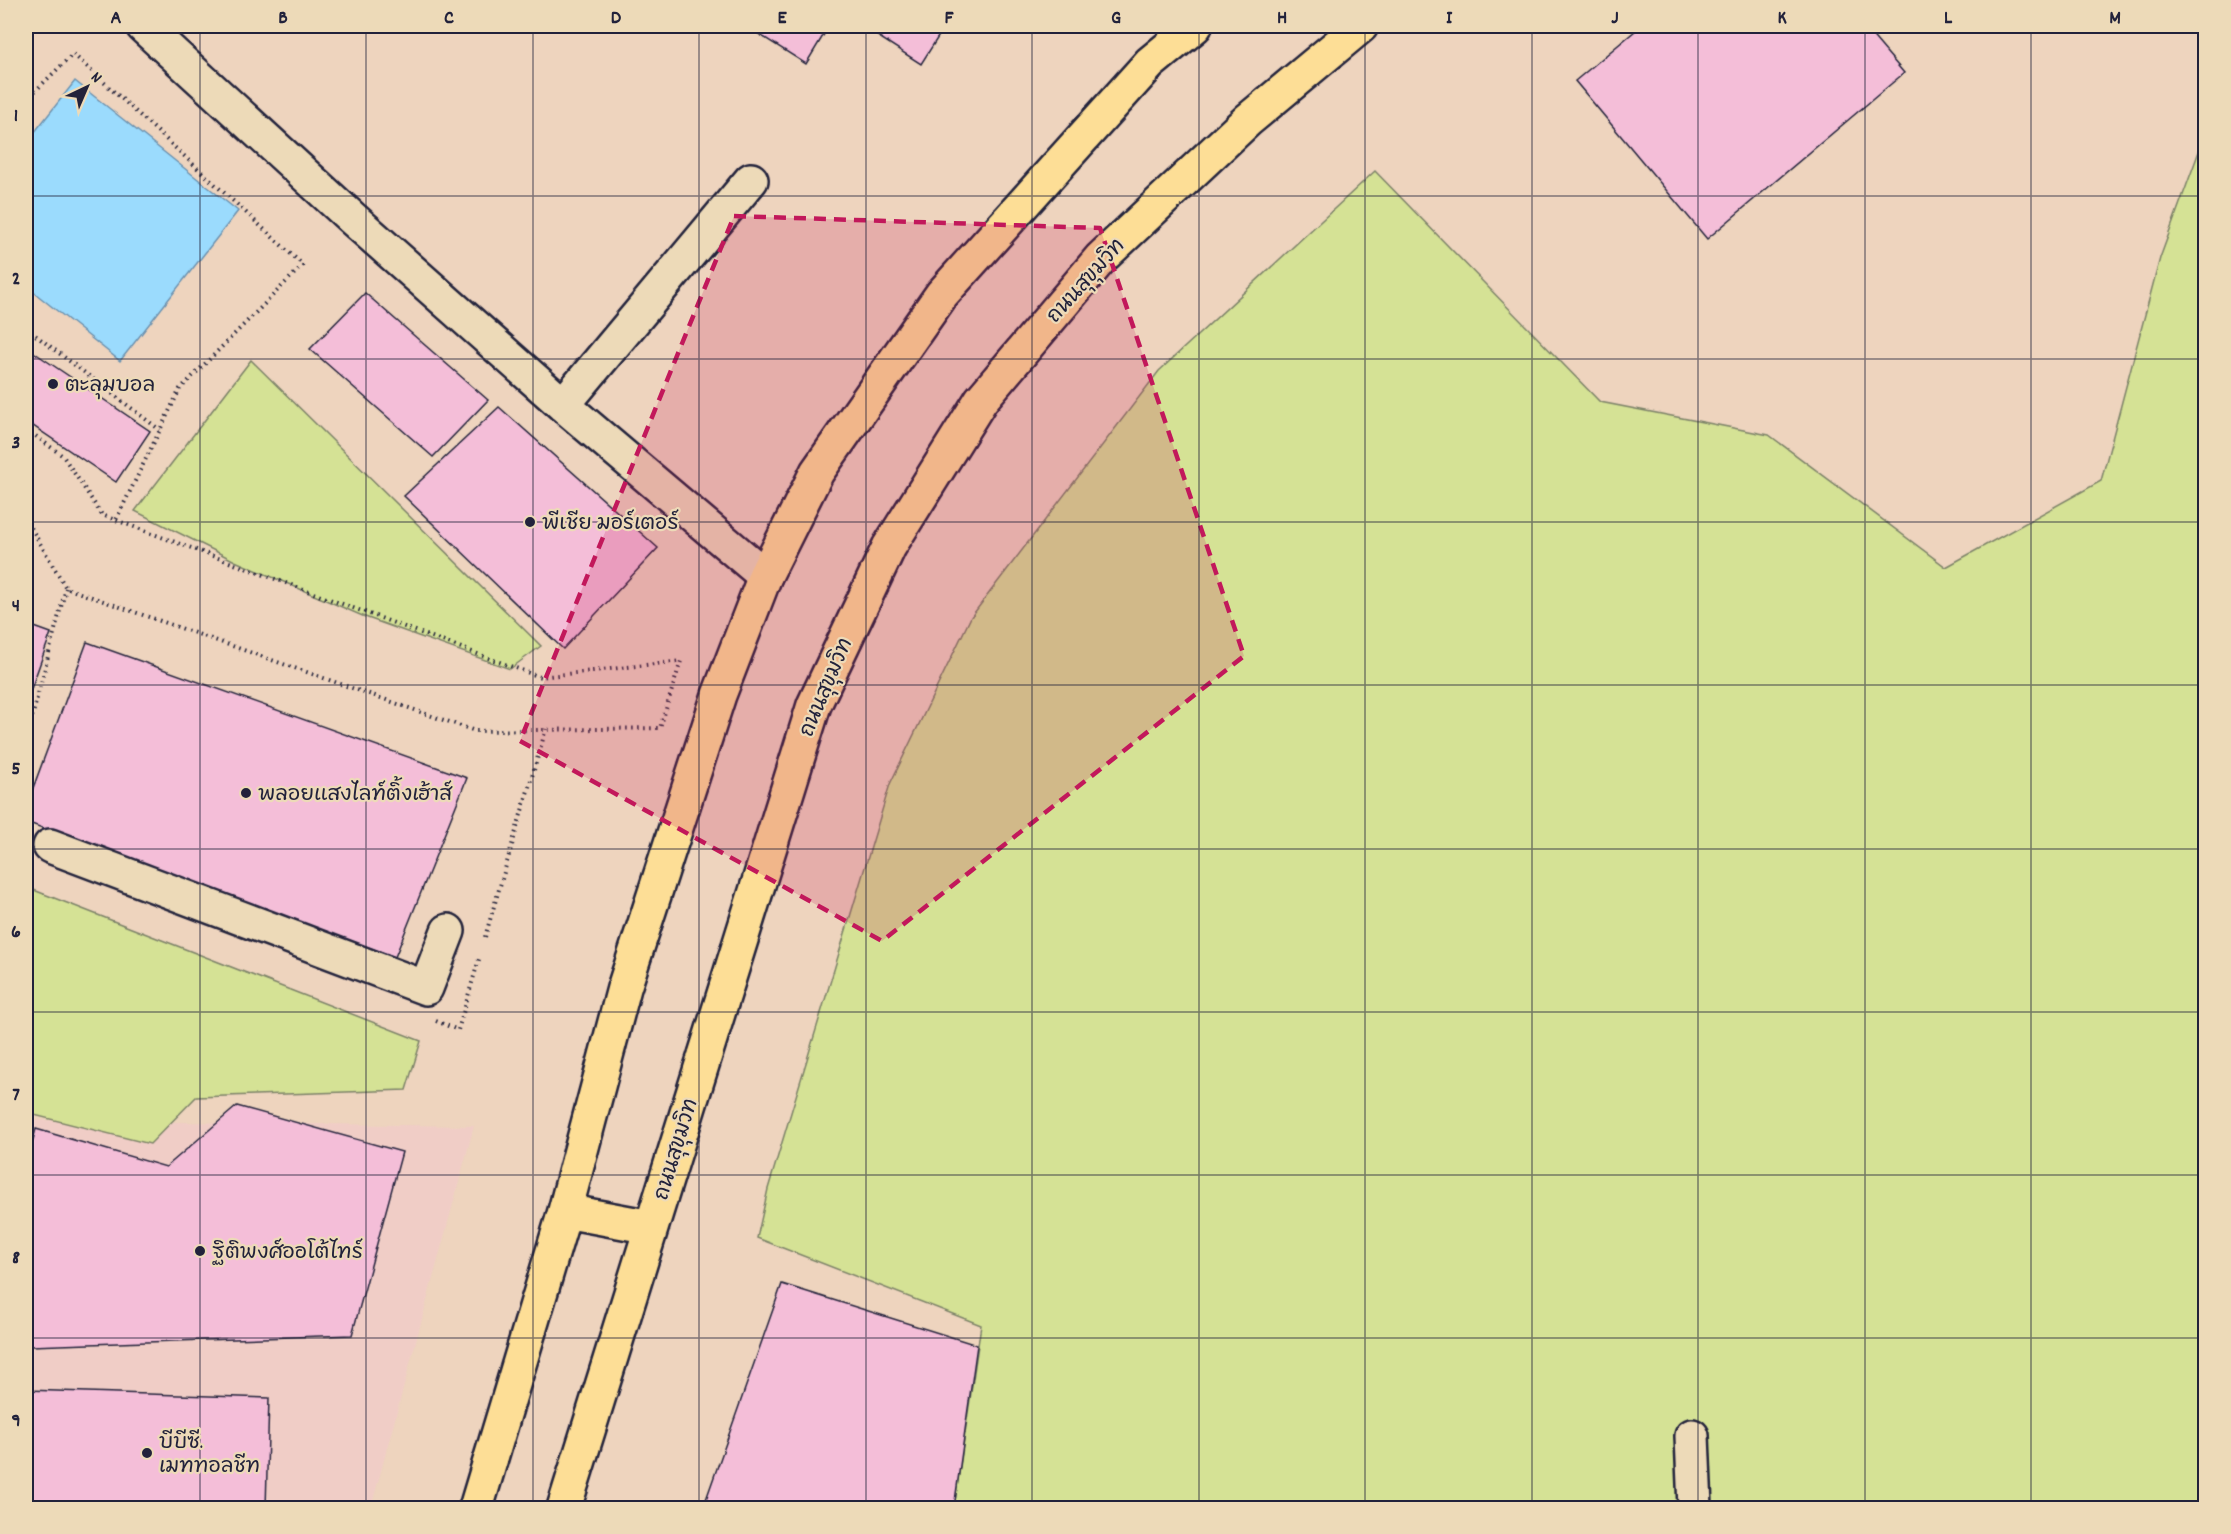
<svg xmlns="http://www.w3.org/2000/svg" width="2231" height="1534" font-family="Dekko,'Playpen Sans Thai',sans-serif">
  <rect width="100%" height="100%" fill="#eed4be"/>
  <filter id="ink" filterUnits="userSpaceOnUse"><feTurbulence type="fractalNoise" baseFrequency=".0167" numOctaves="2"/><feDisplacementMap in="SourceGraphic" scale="12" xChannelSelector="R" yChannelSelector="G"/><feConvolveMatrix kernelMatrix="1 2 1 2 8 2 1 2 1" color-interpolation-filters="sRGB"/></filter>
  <g filter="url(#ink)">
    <!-- built -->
    <path fill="#f0cdc6" d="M26,1120l448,6 -103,382h-345z"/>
    <!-- green -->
    <path fill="#d5e295" stroke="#7c8268" stroke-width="1.5" d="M2205,135v1373h-1251l27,-183 -224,-87 11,-49 122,-405 81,-167 188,-246 216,-200 225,231 169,33 177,132 155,-86 59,-223z
      M251,360l290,286 -31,23 -145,-52 -130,-56 -100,-50z
      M26,887l395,154 -15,49 -210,7 -46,47 -124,-31z"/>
    <!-- water -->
    <path fill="#9bdbfd" stroke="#6b91af" stroke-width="1.5" d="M75,81l163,130 -118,150 -94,-75v-143z"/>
    <!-- building -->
    <path fill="#f4bed8" stroke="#22223b" stroke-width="1.5" d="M746,26h83l-23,38z
      M862,26h83l-24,38z
      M1641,26h223l40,47 -197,166 -132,-158z
      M365,293l123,107 -55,57 -123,-108z
      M26,347l124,84 -34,51 -90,-61z
      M499,407l159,141 -95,101 -159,-153z
      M26,624l25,9 -25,70z
      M87,642l380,136 -72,179 -369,-135v-15z
      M237,1106l165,46 -50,183 -321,11 -5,-2v-179l10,-36 130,38z
      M782,1284l195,61 -23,163h-251z
      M26,1390l243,8 -3,110h-240z"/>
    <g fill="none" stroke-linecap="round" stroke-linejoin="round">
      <!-- minor casing -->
      <g stroke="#22223b" stroke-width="38">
        <path id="minor" d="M143,26l209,192 211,187 202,171
          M563,405l188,-225
          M50,846l376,142 22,-57
          M1692,1436l3,72"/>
      </g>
      <!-- highway casing -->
      <g stroke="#22223b" stroke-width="38">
        <path id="highway" d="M565,1211l86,16
          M476,1508l89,-297 59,-223 95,-293 46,-119 52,-104 125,-178 208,-231 45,-37
          M564,1508l250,-803 75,-158 92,-147 120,-142 147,-138 113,-94"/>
      </g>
      <!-- path -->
      <path stroke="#22223b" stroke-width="4" stroke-dasharray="1.5 4.5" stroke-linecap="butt" d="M26,100l47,-46 230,211 -123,124 -64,131
        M26,328l134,102
        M26,429l37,27 39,59 438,162 141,-16 -21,67 -185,3 -409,-143 -40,-69
        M26,740l40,-152
        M485,937l61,-208
        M436,1021l22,9 22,-74"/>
      <!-- minor -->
      <use href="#minor" stroke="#eddab8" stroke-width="33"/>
      <!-- highway -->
      <use href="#highway" stroke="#fdde96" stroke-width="33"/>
    </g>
  </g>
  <!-- marked area -->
  <path fill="#c2185b" fill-opacity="0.2" stroke="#c2185b" stroke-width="4.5" stroke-dasharray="12 8" stroke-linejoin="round" d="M734,216l366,12 144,428 -362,285 -362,-200z"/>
  <!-- grid -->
  <path fill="none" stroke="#22223b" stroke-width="1.5" stroke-opacity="0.55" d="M200,26v1482M366,26v1482M533,26v1482M699,26v1482M866,26v1482M1032,26v1482M1199,26v1482M1365,26v1482M1532,26v1482M1698,26v1482M1865,26v1482M2031,26v1482M26,196h2180M26,359h2180M26,522h2180M26,685h2180M26,849h2180M26,1012h2180M26,1175h2180M26,1338h2180"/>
  <!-- markers -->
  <g fill="#22223b" stroke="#eddab8" stroke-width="2">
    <circle cx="53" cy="384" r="6"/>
    <circle cx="530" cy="522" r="6"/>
    <circle cx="246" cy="793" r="6"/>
    <circle cx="200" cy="1251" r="6"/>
    <circle cx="147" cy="1453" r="6"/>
  </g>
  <g text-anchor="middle" stroke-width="4.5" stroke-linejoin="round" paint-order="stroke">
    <!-- street labels -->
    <g font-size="21" fill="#22223b" stroke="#eddab8">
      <text transform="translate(1085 280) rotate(-48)" y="7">ถนนสุขุมวิท</text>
      <text transform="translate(825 687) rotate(-67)" y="7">ถนนสุขุมวิท</text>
      <text transform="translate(675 1149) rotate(-73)" y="7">ถนนสุขุมวิท</text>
    </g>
    <!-- poi labels -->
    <g font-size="21" fill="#22223b" stroke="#eddab8" text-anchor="start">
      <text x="65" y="391">ตะลุมบอล</text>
      <text x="542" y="529">พีเชีย มอร์เตอร์</text>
      <text x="258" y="800">พลอยแสงไลท์ติ้งเฮ้าส์</text>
      <text x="212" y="1258">ฐิติพงศ์ออโต้ไทร์</text>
      <text x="159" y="1448">บีบีซี.<tspan x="159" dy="24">เมททอลชีท</tspan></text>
    </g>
  </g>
  <!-- margin -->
  <rect width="2231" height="1534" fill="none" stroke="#eddab8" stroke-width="66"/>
  <!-- north arrow -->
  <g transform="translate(87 87) rotate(44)" stroke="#eddab8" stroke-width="4.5" paint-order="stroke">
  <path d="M0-4.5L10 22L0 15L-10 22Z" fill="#22223b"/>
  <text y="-9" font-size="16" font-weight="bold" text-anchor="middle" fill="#22223b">N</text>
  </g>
  <rect x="33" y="33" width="2165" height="1468" fill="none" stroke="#22223b" stroke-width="2"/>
  <g font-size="20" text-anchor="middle" font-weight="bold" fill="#22223b">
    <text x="116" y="23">A</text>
    <text x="283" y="23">B</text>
    <text x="449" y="23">C</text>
    <text x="616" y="23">D</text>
    <text x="782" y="23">E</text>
    <text x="949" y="23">F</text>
    <text x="1116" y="23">G</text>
    <text x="1282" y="23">H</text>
    <text x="1449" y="23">I</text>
    <text x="1615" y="23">J</text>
    <text x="1782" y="23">K</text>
    <text x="1948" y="23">L</text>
    <text x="2115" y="23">M</text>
    <text x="16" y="121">1</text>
    <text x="16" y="284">2</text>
    <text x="16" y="448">3</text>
    <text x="16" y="611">4</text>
    <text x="16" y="774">5</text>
    <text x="16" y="937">6</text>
    <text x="16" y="1100">7</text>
    <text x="16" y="1263">8</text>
    <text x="16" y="1426">9</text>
  </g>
</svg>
